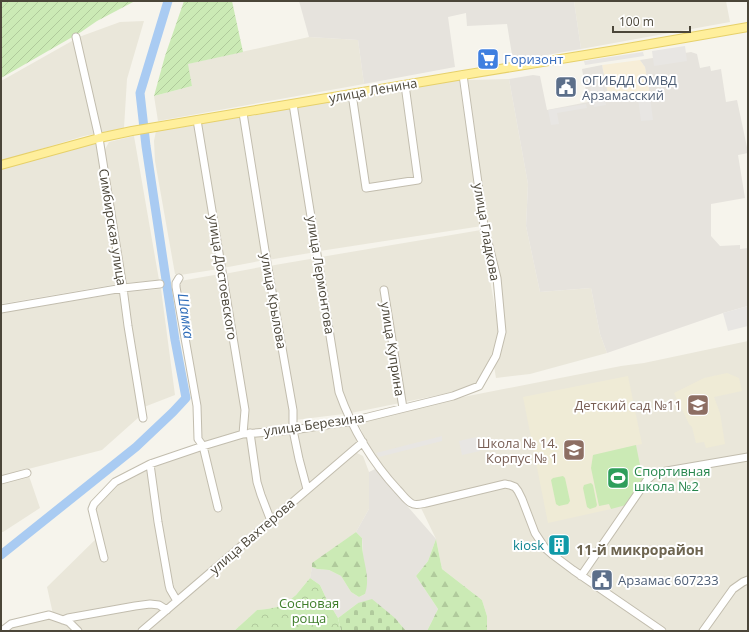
<svg xmlns="http://www.w3.org/2000/svg" width="749" height="632" font-family="'Open Sans',sans-serif">
  <defs>
    <pattern id="forest-firs" width="22" height="20" patternUnits="userSpaceOnUse"><rect width="22" height="20" fill="#cbeab5"/><path d="M5 1l3.5 6h-7zM16 11l3.5 6h-7z" fill="#b0ca9c"/></pattern>
    <pattern id="cemetery-stones" width="16" height="16" patternUnits="userSpaceOnUse"><rect width="16" height="16" fill="#cbeab5"/><path d="M2 7V4a2 2 0 0 1 4 0v3zM10 15v-3a2 2 0 0 1 4 0v3z" fill="#b0ca9c"/></pattern>
    <pattern id="park-crowns" width="20" height="18" patternUnits="userSpaceOnUse"><rect width="20" height="18" fill="#cbeab5"/><path d="M2 6a3 3 0 1 1 6 0M12 15a3 3 0 1 1 6 0" fill="none" stroke="#b0ca9c"/></pattern>
    <pattern id="garden-furrows" width="10" height="10" patternUnits="userSpaceOnUse"><rect width="10" height="10" fill="#cbeab5"/><path d="M-1 1l2-2M0 10L10 0M9 11l2-2" fill="none" stroke="#b0ca9c"/></pattern>
  </defs>
  <rect width="100%" height="100%" fill="#f6f4ec"/>
  <!-- residential -->
  <path fill="#eae7da" d="M574,1h152l4,21 -149,27z
    M144,21l-17,58 -3,49 -40,8 -83,25v-80l78,-44 41,-15z
    M309,37l49,3 6,44 -206,37 -4,-25 38,-10 -5,-22z
    M459,79l23,147 -162,25 -24,-144z
    M509,79l19,105 -2,42 14,66 51,-4 9,46 7,19 -77,21 -34,4 -4,-24 -15,29 -28,10 -98,20 -6,-12 -4,-14 -20,-130 160,-27 16,89 -9,-86 -20,-153z
    M292,108l24,144 -48,8 -22,-143z
    M241,117l24,143 -42,8 -23,-144z
    M196,125l23,144 -39,6 -5,-1 -20,-113 -1,-20 2,-10z
    M134,136l25,144 -33,3 -23,-130 6,-11z
    M96,142l22,142 -117,20v-135z
    M316,258l28,156 -49,6 -26,-154z
    M266,266l26,142v21l-48,4 3,-22 -23,-137z
    M220,274l25,135 -3,24 -38,11 -5,-6 -21,-151 2,-6z
    M161,289l14,106 -31,12 -17,-115z
    M120,293l19,124 -37,33 -101,26v-163z
    M748,341v290h-261v-15l-5,-16 -40,-31 -6,-30 -15,-31 -24,-22 -25,-33 -14,-30 110,-27 153,-30 23,-3z
    M350,424l9,17 -220,190h-58l-28,-17 -6,-27 55,-54 -7,-29 21,-21 39,-20 92,-28z
    M355,452l8,4 6,16v37l-13,23 -43,31 -3,15 -14,17 -14,11 -15,3 -10,1 -23,21h-89z
    M29,476l11,32 -37,24h-2v-49z
    M46,617l20,5 9,9h-66l3,-3z"/>
  <!-- commercial -->
  <path fill="#f7eed8" d="M640,60l5,7 5,28 -41,4 -7,-34z"/>
  <!-- industrial -->
  <path fill="#e6e3dd" d="M299,1h275l7,48 -68,12 -6,-37 -40,2 -1,-13 -18,4 7,50 -91,17 -6,-44 -49,-3z
    M691,52l6,2 3,14 10,-2 1,5 10,-2 5,33 11,-2 11,52v1l-10,2 7,43 -34,6v32l9,10 20,-1v4l8,-1v58l-25,7 -116,40 -7,-19 -9,-46 -51,4 -14,-66 2,-42 -19,-105 24,-4 7,1 7,34 41,-8 -6,-33 20,-4 7,34 29,-2 12,-2 -5,-28 -5,-7z
    M375,469l61,70 -8,22 -12,15 22,33 -11,22h-21l-11,-13 -37,-15 -20,15 -12,-20 -6,-13 -10,-7 2,-11 5,2 12,1 12,6 10,16 8,5 6,-3 -3,-56 -6,-6 13,-23v-37z"/>
  <!-- education -->
  <path fill="#efebd6" d="M727,373l12,5 3,13 -28,6 6,16 5,31 -19,4 -2,-6 -8,1 -4,-16 -3,-3 -15,-31 30,-15z
    M628,376l14,68 -49,11 6,51 10,-2 2,5 -63,14 -25,-126z"/>
  <!-- grass -->
  <path fill="#cbeab5" d="M636,445l7,35 -17,25 -15,4 -2,-5 -10,2 -8,-38 2,-13z
    M563,476l2,2 5,23 -2,3 -9,2 -3,-2 -5,-24 2,-2z
    M591,483l2,2 4,20 -1,2 -6,2 -3,-2 -4,-19 1,-3z"/>
  <!-- forest -->
  <path fill="url(#forest-firs)" d="M356,532l6,6c0,5 0,10 1,16 2,13 7,26 2,40l-6,3 -8,-5 -10,-16 -12,-6 -12,-1 -5,-2v-4z
    M436,539l6,30 40,31 5,16v15h-60l11,-22 -22,-33 12,-15z"/>
  <!-- cemetery -->
  <path fill="url(#cemetery-stones)" d="M372,599l23,19 11,13h-65l-3,-13 20,-15z"/>
  <!-- park -->
  <path fill="url(#park-crowns)" d="M310,578l10,7 6,13 12,20 3,13h-107l23,-21 10,-1 15,-3 14,-11z"/>
  <!-- garden -->
  <path fill="url(#garden-furrows)" d="M1,1h134l-38,20 -16,11 -80,46z
    M184,1h48l11,51 -55,12 4,22 -38,10 11,-40z"/>
  <!-- parking -->
  <path fill="#e8e6e3" d="M685,46l2,15 -33,5 -2,-15z
    M643,52l1,4 -59,9 -1,-4z
    M600,73l6,32 -12,2 -6,-32z
    M650,97l3,23 -12,1 -3,-22z
    M586,104l1,4 -30,5 2,11 -8,1 -3,-15z
    M748,306v20l-20,5 -5,-18z
    M442,436v5l-63,16 -3,-4z
    M476,437l4,14 -18,4 -3,-14z"/>
  <g fill="none" stroke-linecap="round" stroke-linejoin="round">
    <!-- river -->
    <path stroke="#a9cbf2" stroke-width="9" d="M1,555l135,-108 37,-35 13,-14 -11,-58 -29,-194 -6,-53 28,-92"/>
    <!-- minor casing -->
    <g stroke="#c2bdae" stroke-width="9">
      <path id="minor" d="M76,37l23,101 24,150 5,38 15,92
        M352,94l14,94 52,-8 -13,-95
        M293,104l46,288c13,36 33,70 59,98 4,4 8,10 13,13 4,3 10,1 15,0l79,-19 5,1 5,2 3,4 4,8 13,34 10,15 8,7 20,15 89,61
        M243,113l24,150 26,147v20l6,29 8,30
        M197,120l25,151 23,139 -2,24
        M179,278l-3,5v4l21,119 1,33 5,7 15,62
        M384,290l19,118
        M1,309l122,-21 37,-4
        M250,433l7,49 4,13 10,26
        M150,464l53,-18 40,-12 50,-4 59,-9 101,-25 26,-10 17,-30 6,-24 -5,-54 -13,-52 -21,-151
        M1,480l26,-7
        M104,558l-12,-49 2,-5 21,-22 35,-18 8,58 11,63 1,4 7,12
        M581,576l66,-96 8,-7 93,-16
        M63,620l5,-2 67,-12 15,-2 9,1 8,5
        M2,631l9,-7 38,-9 20,7 9,9
        M142,631l221,-189
        M703,631l30,-42 10,-7 5,-2"/>
    </g>
    <!-- major casing -->
    <g stroke="#e6d06a" stroke-width="10">
      <path id="major" d="M1,165l98,-27 33,-7 331,-56 153,-25 132,-23"/>
    </g>
    <!-- minor -->
    <use href="#minor" stroke="#fff" stroke-width="7"/>
    <!-- major -->
    <use href="#major" stroke="#ffef9c" stroke-width="8"/>
  </g>
  <!-- icons -->
  <defs>
    <g id="supermarket-square" transform="scale(1.15)"><rect x="-9" y="-9" width="18" height="18" rx="4" fill="#3f7fe0" stroke="#fff"/><path d="M-6-5.5h2.5l.6 2H6L4.5 2H-2.5L-4.4-4H-6ZM-1.5 3.2a1.3 1.3 0 1 0 .1 0ZM3 3.2a1.3 1.3 0 1 0 .1 0Z" fill="#fff"/></g>
    <g id="civic-square" transform="scale(1.15)"><rect x="-9" y="-9" width="18" height="18" rx="4" fill="#5c6f8a" stroke="#fff"/><path d="M-.6-6.5H3V-4.5H.6V-3L4-1V1h2V6H-6V1h2V-1L-.6-3ZM-1.2 2.5V6h2.4V2.5Z" fill="#fff"/></g>
    <g id="school-square" transform="scale(1.15)"><rect x="-9" y="-9" width="18" height="18" rx="4" fill="#8d6e63" stroke="#fff"/><path d="M0-5L7-2L0 1L-7-2ZM-4 1L0 2.5L4 1V4Q0 6-4 4Z" fill="#fff"/></g>
    <g id="stadium-square" transform="scale(1.15)"><rect x="-9" y="-9" width="18" height="18" rx="4" fill="#2e9e5b" stroke="#fff"/><path d="M0-5a6.5 5 0 1 0 0 10a6.5 5 0 1 0 0-10ZM-3.5-1.8h7v3.6h-7Z" fill="#fff"/></g>
    <g id="building-square" transform="scale(1.15)"><rect x="-9" y="-9" width="18" height="18" rx="4" fill="#0f9aa8" stroke="#fff"/><path d="M-4-6H4V6H1V3H-1V6H-4ZM-2.5-4.3h1.7v1.8h-1.7ZM.8-4.3h1.7v1.8H.8ZM-2.5-1h1.7V.8h-1.7ZM.8-1h1.7V.8H.8Z" fill="#fff"/></g>
  </defs>
  <g fill-rule="evenodd">
    <use href="#supermarket-square" x="488" y="59"/>
    <use href="#civic-square" x="566" y="87"/>
    <use href="#school-square" x="698" y="405"/>
    <use href="#school-square" x="574" y="450"/>
    <use href="#stadium-square" x="618" y="478"/>
    <use href="#building-square" x="559" y="545"/>
    <use href="#civic-square" x="602" y="580"/>
  </g>
  <g text-anchor="middle" stroke-width="4" stroke-linejoin="round" paint-order="stroke">
    <!-- shop labels -->
    <g font-size="13" fill="#366cbe" stroke="#fff" text-anchor="start">
      <text x="504" y="64">Горизонт</text>
    </g>
    <!-- service labels -->
    <g font-size="13" fill="#4e5e75" stroke="#fff" text-anchor="start">
      <text x="582" y="85">ОГИБДД ОМВД<tspan x="582" dy="15">Арзамасский</tspan></text>
      <text x="618" y="585">Арзамас 607233</text>
    </g>
    <!-- street labels -->
    <g font-size="13" fill="#4b4639" stroke="#fff">
      <text transform="translate(373 90) rotate(-10)" y="5">улица Ленина</text>
      <text transform="translate(113 227) rotate(81)" y="5">Симбирская улица</text>
      <text transform="translate(487 232) rotate(80)" y="5">улица Гладкова</text>
      <text transform="translate(321 275) rotate(81)" y="5">улица Лермонтова</text>
      <text transform="translate(223 277) rotate(81)" y="5">улица Достоевского</text>
      <text transform="translate(274 301) rotate(80)" y="5">улица Крылова</text>
      <text transform="translate(393 349) rotate(81)" y="5">улица Куприна</text>
      <text transform="translate(314 424) rotate(-8)" y="5">улица Березина</text>
      <text transform="translate(252 536) rotate(-41)" y="5">улица Вахтерова</text>
    </g>
    <!-- education labels -->
    <g font-size="13" fill="#785e54" stroke="#fff" text-anchor="end">
      <text x="682" y="410">Детский сад №11</text>
      <text x="558" y="448">Школа № 14.<tspan x="558" dy="15">Корпус № 1</tspan></text>
    </g>
    <!-- leisure labels -->
    <g font-size="13" fill="#27864d" stroke="#fff" text-anchor="start">
      <text x="634" y="476">Спортивная<tspan x="634" dy="15">школа №2</tspan></text>
    </g>
    <!-- culture labels -->
    <g font-size="13" fill="#0d838f" stroke="#fff" text-anchor="end">
      <text x="544" y="550">kiosk</text>
    </g>
    <!-- park labels -->
    <g font-size="13" fill="#3f7e2a" stroke="#fff">
      <text x="309" y="608">Сосновая<tspan x="309" dy="15">роща</tspan></text>
    </g>
    <!-- water labels -->
    <g font-size="14" font-style="italic" fill="#2f6db9" stroke="#fff">
      <text transform="translate(186 316) rotate(82)" y="5">Шамка</text>
    </g>
    <!-- neighbourhood labels -->
    <g font-size="14" font-weight="bold" fill="#6e6550" stroke="#fff">
      <text x="640" y="555">11-й микрорайон</text>
    </g>
  </g>
  <!-- border -->
  <rect width="749" height="632" fill="none" stroke="#4b4639" stroke-width="4"/>
  <!-- scale -->
  <path d="M613 26v6h77v-6" fill="none" stroke="#4b4639" stroke-width="2"/>
  <text x="619" y="26" font-size="12" fill="#4b4639" stroke="#ffffff" stroke-width="3" paint-order="stroke">100 m</text>
</svg>
